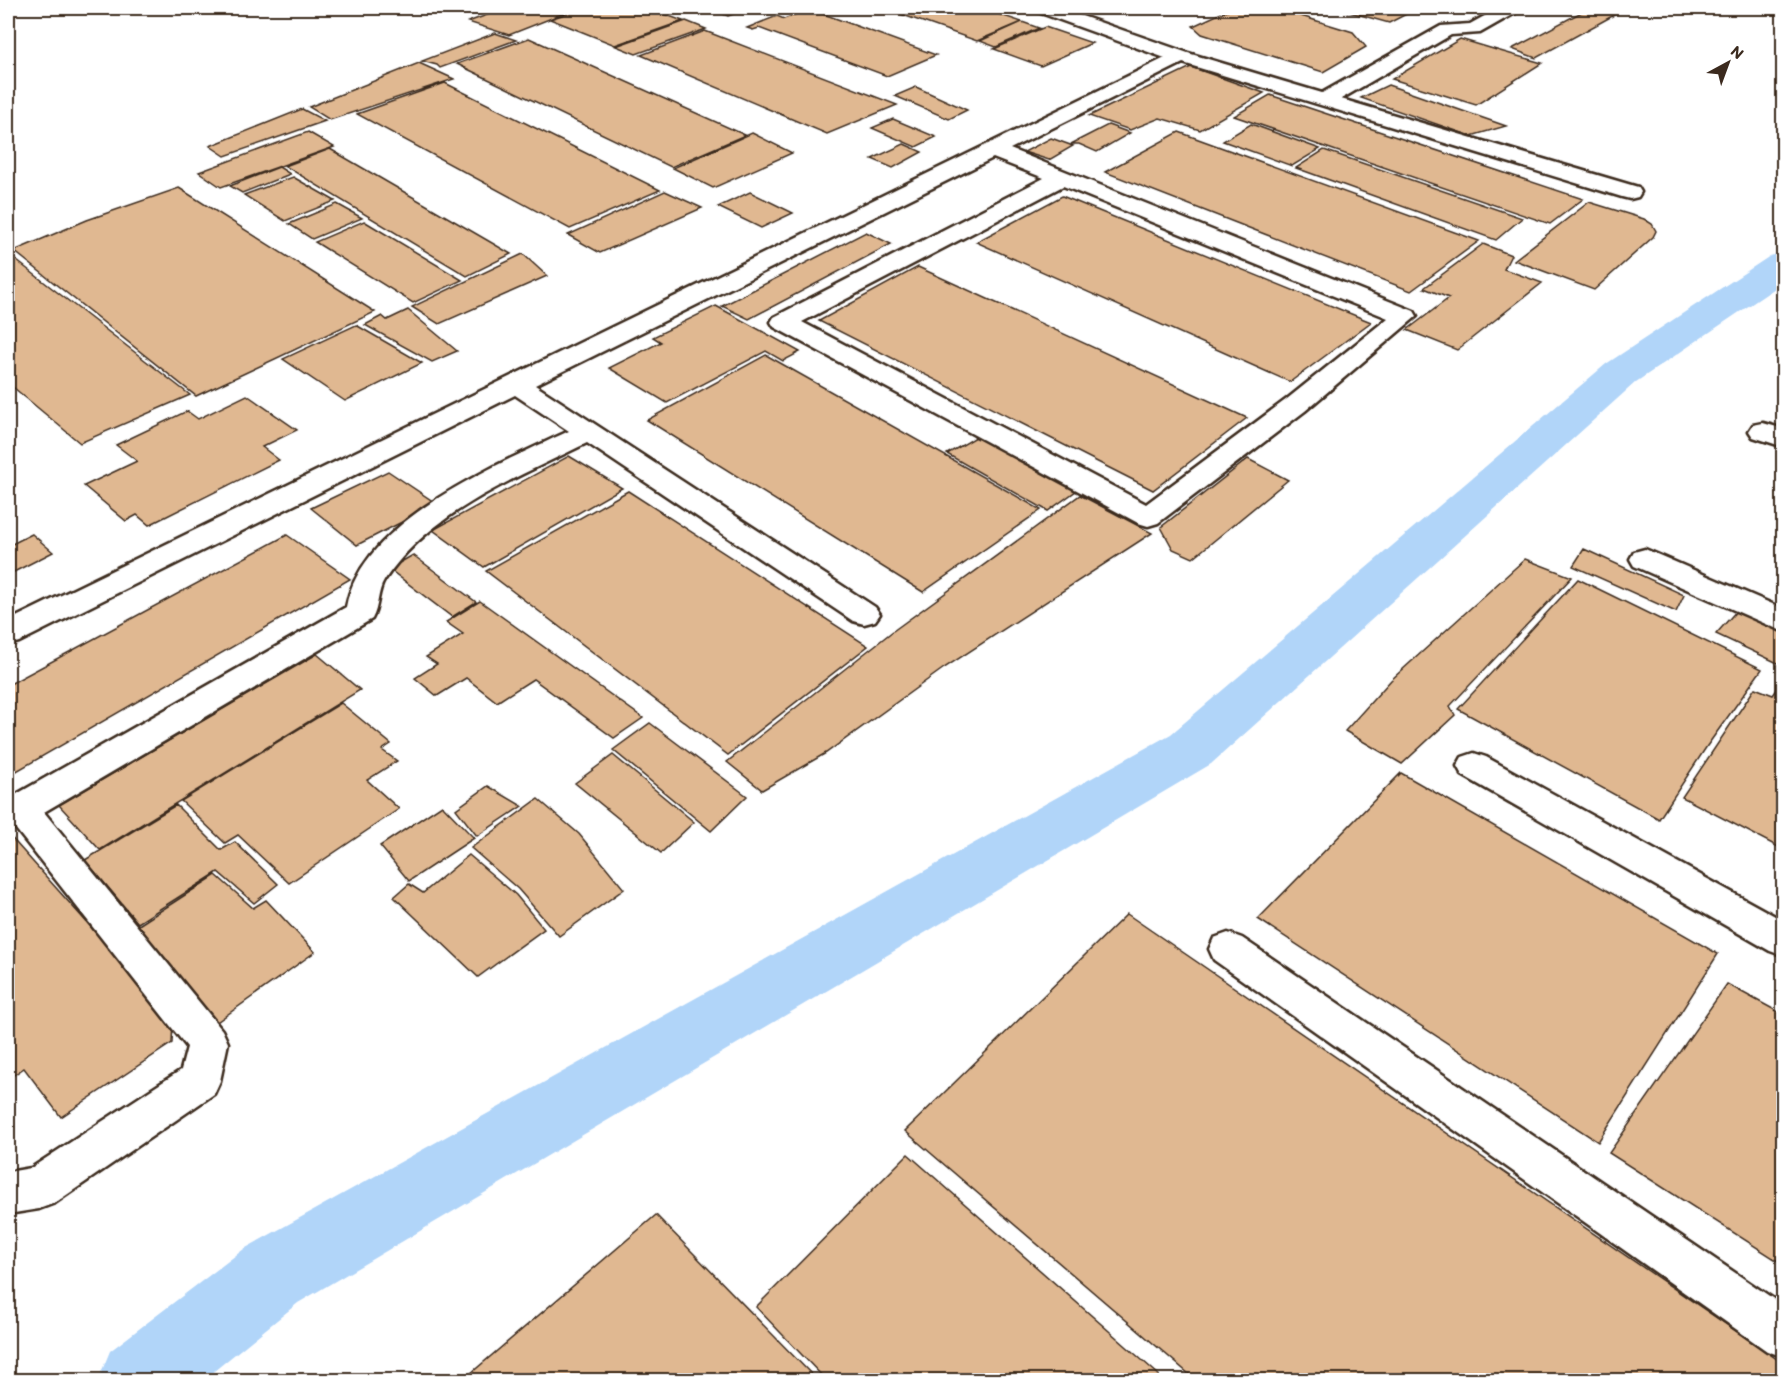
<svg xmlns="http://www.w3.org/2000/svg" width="1791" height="1388" font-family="Itim,sans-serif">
  <rect width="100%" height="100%" fill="#fff"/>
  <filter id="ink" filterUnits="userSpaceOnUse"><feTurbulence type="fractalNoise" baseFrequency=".0167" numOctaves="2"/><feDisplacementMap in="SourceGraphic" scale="12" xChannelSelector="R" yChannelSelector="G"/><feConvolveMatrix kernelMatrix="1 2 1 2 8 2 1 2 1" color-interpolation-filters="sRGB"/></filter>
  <g filter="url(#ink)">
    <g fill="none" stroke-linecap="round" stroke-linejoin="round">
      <!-- canal -->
      <path fill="#b1d5f9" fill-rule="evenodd" d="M1784,252v30l-148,100 -425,382 -913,539 -95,77h-105l12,-29 134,-102 927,-515 435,-370 164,-108z"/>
    </g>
    <!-- building -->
    <path fill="#e0b891" stroke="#3b2a1e" stroke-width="1.5" d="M506,8h71l-68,27 -41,-13z
      M583,8h64l36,13 -68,24 -65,-26z
      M707,8h44l-23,8z
      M883,8h97l42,14 -45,19z
      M1220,8h55l78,24 13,15 -43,25 -121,-38 -9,-8 35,-16z
      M1335,8h83l-29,15z
      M1589,8l27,6 -80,44 -24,-9z
      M810,9l126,46 -49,21 -128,-48 -6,2 -6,-2 30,-12 7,3z
      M686,21l20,8 -70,25 -20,-8z
      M1022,22l17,6 -43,19 -16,-6z
      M1045,27l47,16 -51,23 -47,-17z
      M705,31l192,74 -70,29 -186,-79z
      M495,33l21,7 -76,28 -3,-3 -15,-4z
      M529,38l216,97 -74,32 -214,-103z
      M1460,39l40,12 42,12 -66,42 -84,-26z
      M419,63l35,16 -124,41 -21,-13z
      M1191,67l73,26 -64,37 -40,-12 -30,12 -41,-14z
      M445,83l215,107 -90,39 -213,-115z
      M1388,85l118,41 -35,10 -110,-38z
      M916,87l51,23 -18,9 -54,-23z
      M1270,95l313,104 -33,25 -316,-108z
      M302,109l23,12 -100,35 -15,-10z
      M893,119l43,18 -20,10 -44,-19z
      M1251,124l69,25 -28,17 -69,-25z
      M1108,125l22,8 -33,19 -18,-8h-8z
      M308,132l26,15 -113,40 -22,-15z
      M1179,132l300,109 -68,50 -306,-119z
      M752,133l40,20 -79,35 -40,-20z
      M1051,138l22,8 -24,14 -25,-8z
      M904,144l18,8 -29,16 -21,-9z
      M330,149l181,105 -44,22 -182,-110z
      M1324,150l198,68 -26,22 -200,-72z
      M279,167l11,7 -48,19 -12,-7z
      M293,177l42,24 -50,20 -41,-26z
      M179,188l196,124 -179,84 -182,-145 73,-31z
      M665,191l37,17 -102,45 -32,-18z
      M750,192l43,21 -32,15 -43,-21z
      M1062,196l309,126 -81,60 -314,-140z
      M1589,202l55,17 8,5 4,7 -3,6 -59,53 -80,-30z
      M337,204l25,14 -50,21 -23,-15z
      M364,221l98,59 -49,23 -98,-61z
      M866,232l25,12 -142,75 -27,-13z
      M1483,244l28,11 -7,14 38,14 -85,67 -50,-20 42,-32 -25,-10z
      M8,254l182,141 -110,48 -72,-60z
      M523,254l24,22 -108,48 -27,-17z
      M918,267l329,151 -94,72 -334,-169z
      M716,306l84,46 -17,9 -17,-10 -99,52 -58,-35 52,-26 -8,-5z
      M408,310l49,41 -25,11 -67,-37 17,-9 5,4z
      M356,325l66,38 -77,38 -62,-42z
      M766,355l275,155 -118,82 -276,-172z
      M247,395l50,35 -35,17 17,13 -130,65 -12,-10 -11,6 -42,-35 53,-25 -21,-16 71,-34 11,8z
      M981,434l99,54 -32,23 -101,-57z
      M569,456l53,32 -138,79 -51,-37z
      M1248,459l40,21 -95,78 -20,-9 -12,-22z
      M388,471l49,33 -80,41 -46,-37z
      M628,491l240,155 -140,109 -242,-184z
      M1080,495l72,38 -208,135 -118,85 -64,37 -35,-28 166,-131z
      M32,534l21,18 -45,23v-29z
      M287,535l63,44 -342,197v-91z
      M1584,549l100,46 -8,17 -103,-46z
      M413,555l63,47 -24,15 -63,-48z
      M1525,559l47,18 -122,129 5,9 -53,49 -57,-33 46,-51z
      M1578,579l184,90 -55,77 -48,73 -201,-110z
      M480,601l163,117 -29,20 -81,-59 -36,23 -31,-24 -29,18 -22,-18 22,-14 -11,-7 37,-23 -17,-12z
      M1739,608l45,21v37l-68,-32z
      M317,654l43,36 -260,160 -41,-45z
      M1784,680v170l-102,-53 73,-109 18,7z
      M341,703l50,41 -9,6 15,11 -30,19 32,29 -110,74 -51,-48 -13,8 -44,-42z
      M650,723l97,73 -36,35 -98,-81z
      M613,755l81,67 -33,31 -86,-70z
      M1401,773l317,181 -120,188 -340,-223z
      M488,786l34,20 -45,30 -21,-27z
      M538,799l41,35 45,55 -65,47 -41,-47 -47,-41z
      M176,805l45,45 14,-8 43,42 -24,19 -36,-31 -80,51 -53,-63z
      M442,805l32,33 -65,43 -29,-35z
      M8,834l165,185 -1,24 -111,74 -37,-49 -16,11z
      M469,855l47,40 28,34 -66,48 -84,-80 15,-13 14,9z
      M216,875l37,33 13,-8 49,52 -101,72 -80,-96z
      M1127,914l657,450v16h-588l-291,-249z
      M1727,984l57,31v250l-175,-112z
      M908,1154l251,221 -4,5h-329l-70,-73z
      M656,1215l161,165h-354z"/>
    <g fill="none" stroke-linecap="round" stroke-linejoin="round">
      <!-- minor casing -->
      <g stroke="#3b2a1e" stroke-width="5">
        <path id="minor" d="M1036,8h23l129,45 134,40 119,-67 29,-2 29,-16h20l-2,4 -37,21 -29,2 -110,64 297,88 3,5 -3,5 -8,2 -8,-2 -439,-134 -173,86 404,162 3,5 -112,95 -147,112 -10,3 -10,-3 -364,-196 -3,-5 3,-5 270,-139 -51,-20 -458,227 340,222 5,7 -5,7 -11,3 -11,-3 -266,-178c-71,35 -158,69 -203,138 -7,11 -5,26 -12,38l-328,193 178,218 6,13 -8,38 -6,13 -159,109 -16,6 -31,5v-42l23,-4 150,-98 6,-23 -179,-228v-20l338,-192c16,-87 151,-142 223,-176l-54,-36 -496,247 -11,3v-24l1157,-563 -127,-46zM1063,186l325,132 -101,81 -141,105 -344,-182z
          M1763,423l21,6v18l-31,-10 -4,-6 4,-6z
          M1645,549l139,60v23l-150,-66 -4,-7 4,-7z
          M1474,753l12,4 298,164v35l-14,-5 -308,-176 -5,-9 5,-9z
          M1228,933l14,5 542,368v51l-17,-6 -553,-391 -5,-11 5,-11z"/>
      </g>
      <!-- minor -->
      <use href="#minor" fill="#fff" fill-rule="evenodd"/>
    </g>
  </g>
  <!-- margin -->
  <rect width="1791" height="1388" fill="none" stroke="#fff" stroke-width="30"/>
  <rect x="15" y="15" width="1761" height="1358" fill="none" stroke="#3b2a1e" stroke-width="2" filter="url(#ink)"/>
  <!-- north arrow -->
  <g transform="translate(1728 63) rotate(41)" stroke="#ffffff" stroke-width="4.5" paint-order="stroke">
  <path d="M0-4.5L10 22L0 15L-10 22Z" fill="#3b2a1e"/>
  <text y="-9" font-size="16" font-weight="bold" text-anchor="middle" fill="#3b2a1e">N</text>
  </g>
</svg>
